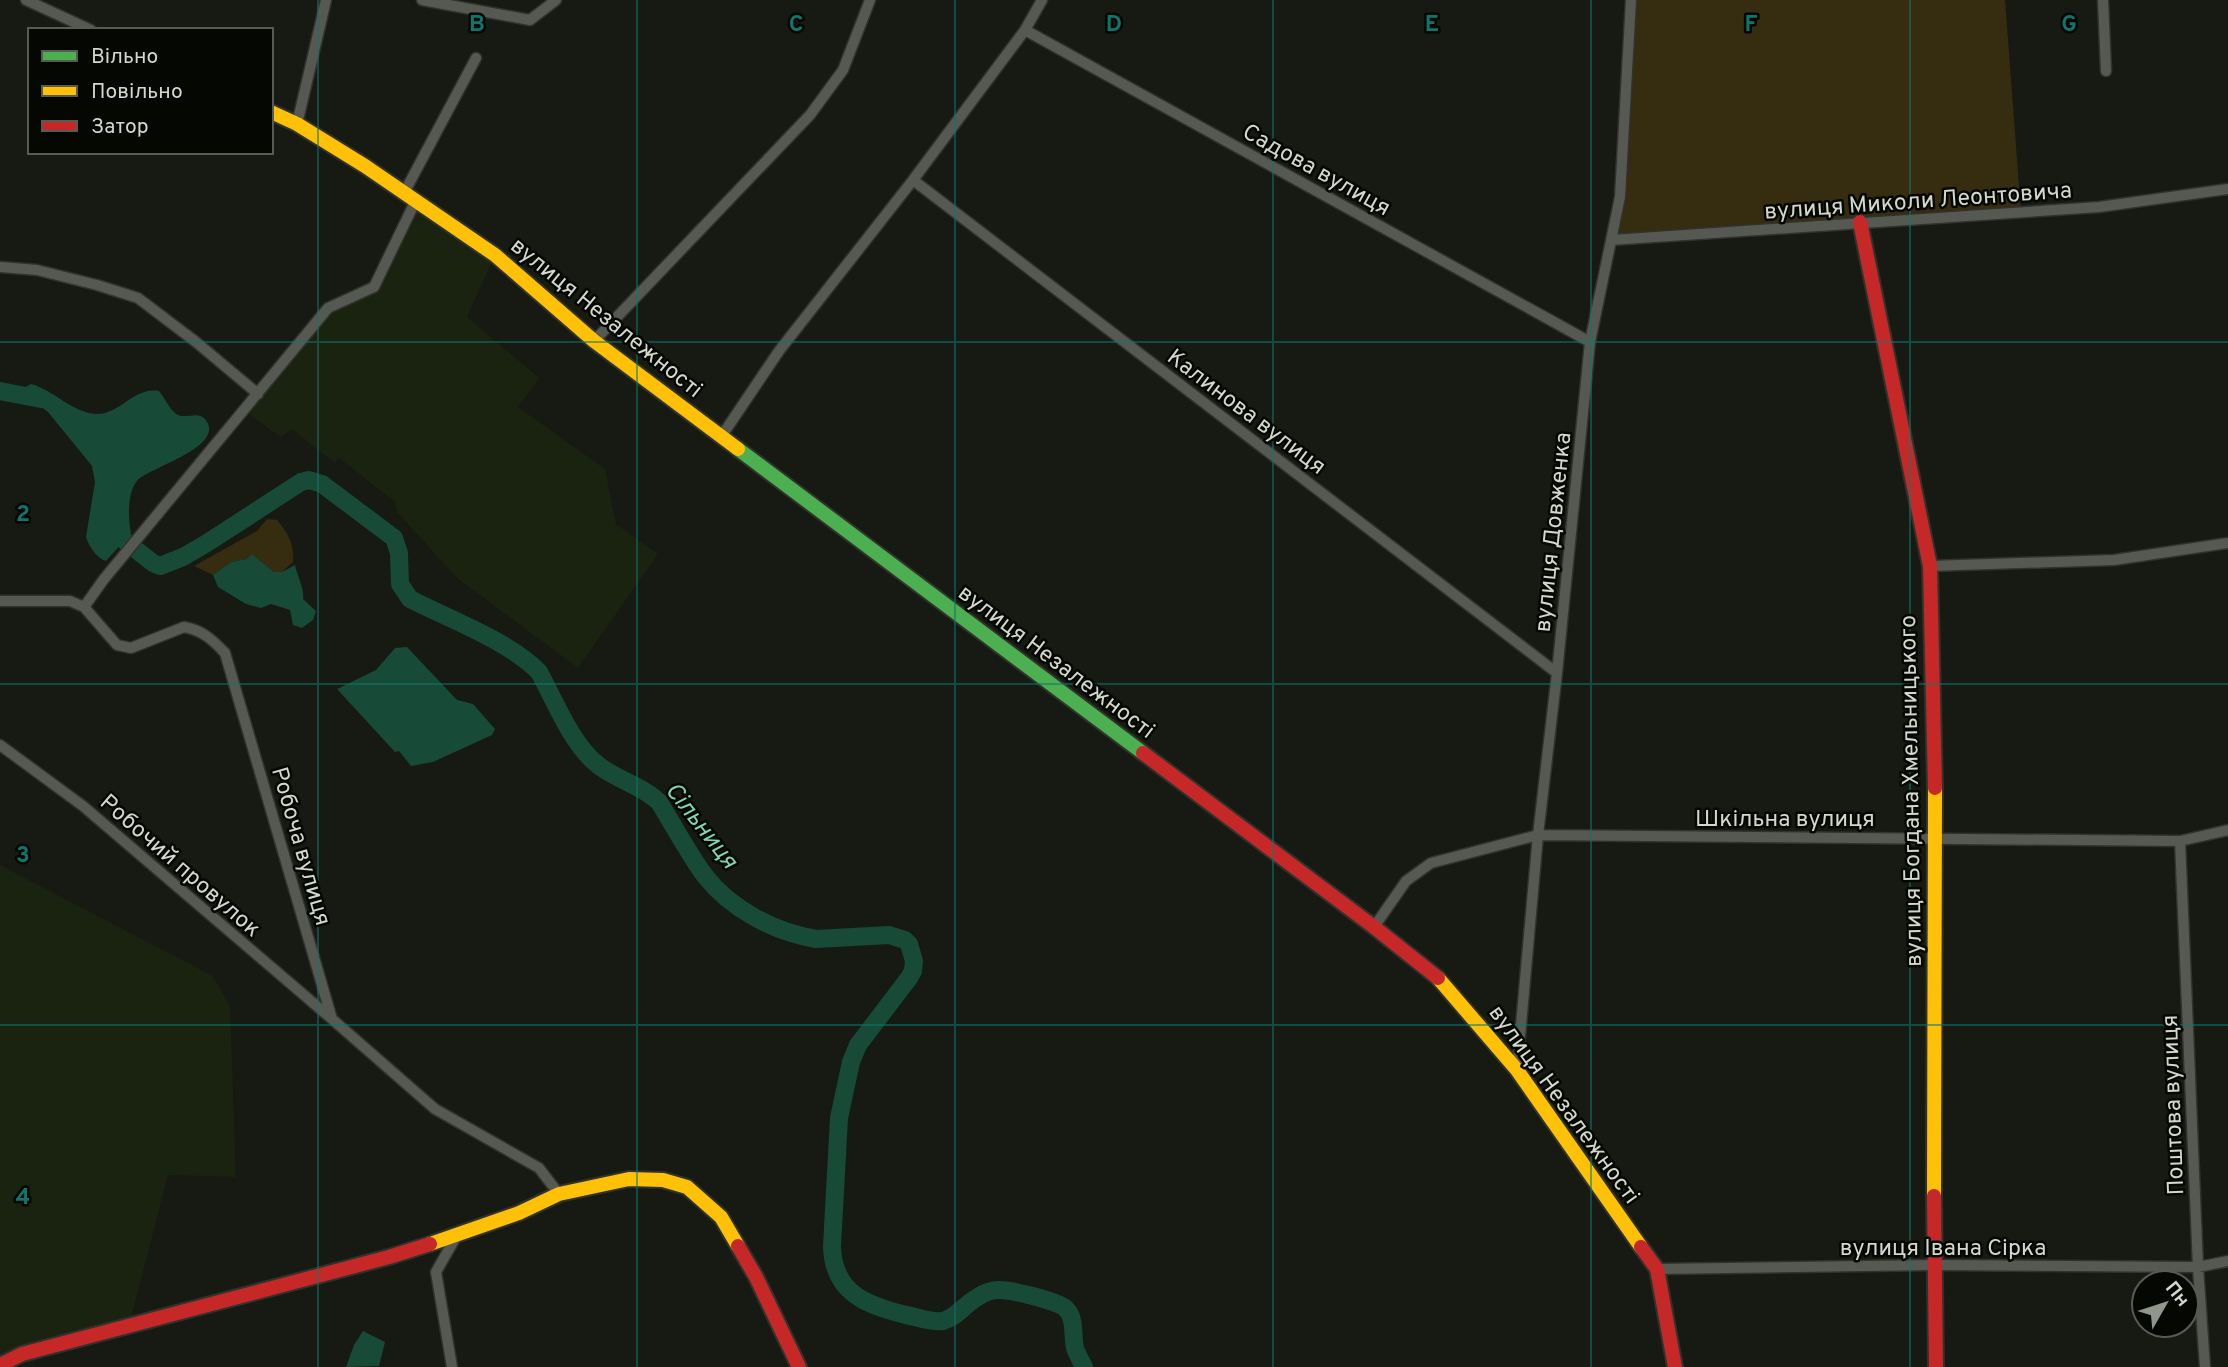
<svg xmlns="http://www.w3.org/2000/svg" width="2228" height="1367" font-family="Overpass,sans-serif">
  <rect width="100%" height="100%" fill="#161a12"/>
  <!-- built -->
  <path fill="#1a230f" d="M416,200l79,55 -28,62 72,61 -21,29 87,62 11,55 42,30 -80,114 -122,-91 -59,-65 -2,-10 -56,-44 -4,5 -43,-34 -11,8 -37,-26 84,-103 46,-21z
    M0,865l213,111 17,30 6,171 -68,-2 -39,151 -129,39z"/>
  <!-- green -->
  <path fill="#362c10" d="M1631,0h374l16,212 -410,28 8,-41z
    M267,519l10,1c12,14 17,24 16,42l-11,10h-8l-22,-17 -5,4 -16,3 -18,13 -19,-9 63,-35z"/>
  <!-- water -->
  <path fill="#174a37" d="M31,384c23,6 41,29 66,30 24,0 36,-27 62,-23 6,7 10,17 16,22 9,8 22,-3 30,6 23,28 -58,49 -68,62 -10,12 -9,38 -6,52l-25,28c-10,-3 -17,-15 -20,-24l9,-55 -3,-16 -44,-54 -12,-9 -17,-6 1,-7z
    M252,554l22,18h8l13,-7c2,10 10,26 8,34l13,12 -3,9 -11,8 -9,-3 -3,-15 -19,-6 -10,4 -15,-4 -28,-17 -5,-12 18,-13 16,-3z
    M407,647l50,53 16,4 22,25 -3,6 -59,27 -22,4 -12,-15 -4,1 -58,-63 39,-19 19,-22z
    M363,1331l22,11 -6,24 -33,1 8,-22z"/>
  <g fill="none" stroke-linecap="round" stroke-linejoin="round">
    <!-- river -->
    <path stroke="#174a37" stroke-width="18" d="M0,391l41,8
      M112,523l4,11 37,29 7,3 23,-9 24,-14 94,-61 8,-2 13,4 72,54 5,15 1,31 10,15c39,20 99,42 129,73 16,29 33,73 59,93 19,15 43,20 61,37 15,24 29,51 46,74 26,33 69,56 111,63l73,-4 16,5 4,4 5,17 -1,10 -4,7 -51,67 -7,17 -12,56 -7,128c1,47 34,59 74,69 12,2 25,8 37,6 13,-3 23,-18 35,-24 6,-4 13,-7 20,-7 11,-1 59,11 67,18 11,9 7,27 10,40 2,6 6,13 9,19"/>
    <!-- street casing -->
    <g stroke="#30322d" stroke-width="13">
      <path id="street" d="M26,0l65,30
        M422,0l108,20 26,-20
        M2103,0l3,71
        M1025,30l565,312
        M297,124l29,-124
        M913,180l644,493
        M404,193l72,-135
        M1611,240l488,-33 129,-18
        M0,267l37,3 60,15 41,13 58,44 62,52
        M594,341l216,-226 33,-45 27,-70
        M721,437l58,-86 134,-171 112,-150 17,-30
        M1930,566l184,-6 114,-17
        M0,601h70l14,6 33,38 14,3 53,-21c18,3 29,13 41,26l107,366 103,90 104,59 20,26
        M84,607l20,-28 224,-271 46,-21 42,-87
        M0,745l83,61 249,213
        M2180,841l18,426 7,100
        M1374,927l32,-46 25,-18 107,-28 642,6 48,-11
        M1517,1070l21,-235 19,-162 33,-331 30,-145 11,-197
        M1657,1269l277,-4 264,2 30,-6
        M452,1367l-16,-95 21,-37"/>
    </g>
    <!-- fast casing -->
    <g stroke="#30322d" stroke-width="18">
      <path id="fast" d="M738,449l405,304"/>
    </g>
    <!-- slow casing -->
    <g stroke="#30322d" stroke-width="18">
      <path id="slow" d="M271,112l26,12 68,42 130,89 99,86 144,108
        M1438,978l79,92 124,177
        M1934,1196l1,-408
        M430,1244l89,-31 40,-19 70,-15 34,1 24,7 34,30 17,29"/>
    </g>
    <!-- jam casing -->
    <g stroke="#30322d" stroke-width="18">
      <path id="jam" d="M1860,222l70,344 5,222
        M1143,753l231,174 64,51
        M1934,1196l2,171
        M738,1246l18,31 43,90
        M1641,1247l16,22 18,98
        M0,1365l22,-11 367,-97 41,-13"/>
    </g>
    <!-- street -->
    <use href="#street" stroke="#565952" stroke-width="10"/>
    <!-- fast -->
    <use href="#fast" stroke="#4caf50" stroke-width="14"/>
    <!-- slow -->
    <use href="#slow" stroke="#ffc107" stroke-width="14"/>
    <!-- jam -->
    <use href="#jam" stroke="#c62828" stroke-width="14"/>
  </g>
  <!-- grid -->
  <path fill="none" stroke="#0f766e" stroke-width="2" stroke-opacity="0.55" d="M318,0v1367M637,0v1367M955,0v1367M1273,0v1367M1591,0v1367M1910,0v1367M0,342h2228M0,684h2228M0,1025h2228"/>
  <g text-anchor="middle" stroke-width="5" stroke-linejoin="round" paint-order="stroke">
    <!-- street labels -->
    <g font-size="23" fill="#d3d8cd" stroke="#050703">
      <text transform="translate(1317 169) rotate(29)" y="8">Садова вулиця</text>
      <text transform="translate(1918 200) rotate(-4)" y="8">вулиця Миколи Леонтовича</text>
      <text transform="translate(607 317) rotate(39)" y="8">вулиця Незалежності</text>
      <text transform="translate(1247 411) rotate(37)" y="8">Калинова вулиця</text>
      <text transform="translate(1552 532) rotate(-84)" y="8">вулиця Довженка</text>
      <text transform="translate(1057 661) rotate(37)" y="8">вулиця Незалежності</text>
      <text transform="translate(1910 791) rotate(-91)" y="8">вулиця Богдана Хмельницького</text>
      <text x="1785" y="826">Шкільна вулиця</text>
      <text transform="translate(302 846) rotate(74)" y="8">Робоча вулиця</text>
      <text transform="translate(181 865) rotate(41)" y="8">Робочий провулок</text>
      <text transform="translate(1565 1104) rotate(54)" y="8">вулиця Незалежності</text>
      <text transform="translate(2172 1105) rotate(-92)" y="8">Поштова вулиця</text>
      <text x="1943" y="1255">вулиця Івана Сірка</text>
    </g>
    <!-- water labels -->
    <g font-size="24" font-style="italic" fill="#81d6b2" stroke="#050703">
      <text transform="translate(702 825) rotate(52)" y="8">Сільниця</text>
    </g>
  </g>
  <g font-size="23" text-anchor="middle" font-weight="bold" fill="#0f766e" stroke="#050703" stroke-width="5" stroke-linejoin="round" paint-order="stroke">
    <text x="477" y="31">B</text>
    <text x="796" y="31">C</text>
    <text x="1114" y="31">D</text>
    <text x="1432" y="31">E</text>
    <text x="1751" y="31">F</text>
    <text x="2069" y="31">G</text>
    <text x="23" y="521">2</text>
    <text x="23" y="862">3</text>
    <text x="23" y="1204">4</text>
  </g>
  <!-- legend -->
  <rect x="28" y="28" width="245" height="126" fill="#050703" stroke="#575b54" stroke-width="2"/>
  <rect x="42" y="51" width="35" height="10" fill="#4caf50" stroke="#575b54" stroke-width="2"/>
  <text x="91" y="63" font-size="21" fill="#d3d8cd">Вільно</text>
  <rect x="42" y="86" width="35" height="10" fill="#ffc107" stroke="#575b54" stroke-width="2"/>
  <text x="91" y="98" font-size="21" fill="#d3d8cd">Повільно</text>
  <rect x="42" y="121" width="35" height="10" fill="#c62828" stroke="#575b54" stroke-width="2"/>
  <text x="91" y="133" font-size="21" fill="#d3d8cd">Затор</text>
  <!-- north arrow -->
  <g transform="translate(2165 1304) rotate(51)"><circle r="33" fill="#050703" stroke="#575b54" stroke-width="2"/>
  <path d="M0-5L12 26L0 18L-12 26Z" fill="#91968c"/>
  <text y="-10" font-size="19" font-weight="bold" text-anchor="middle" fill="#d3d8cd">Пн</text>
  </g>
</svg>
